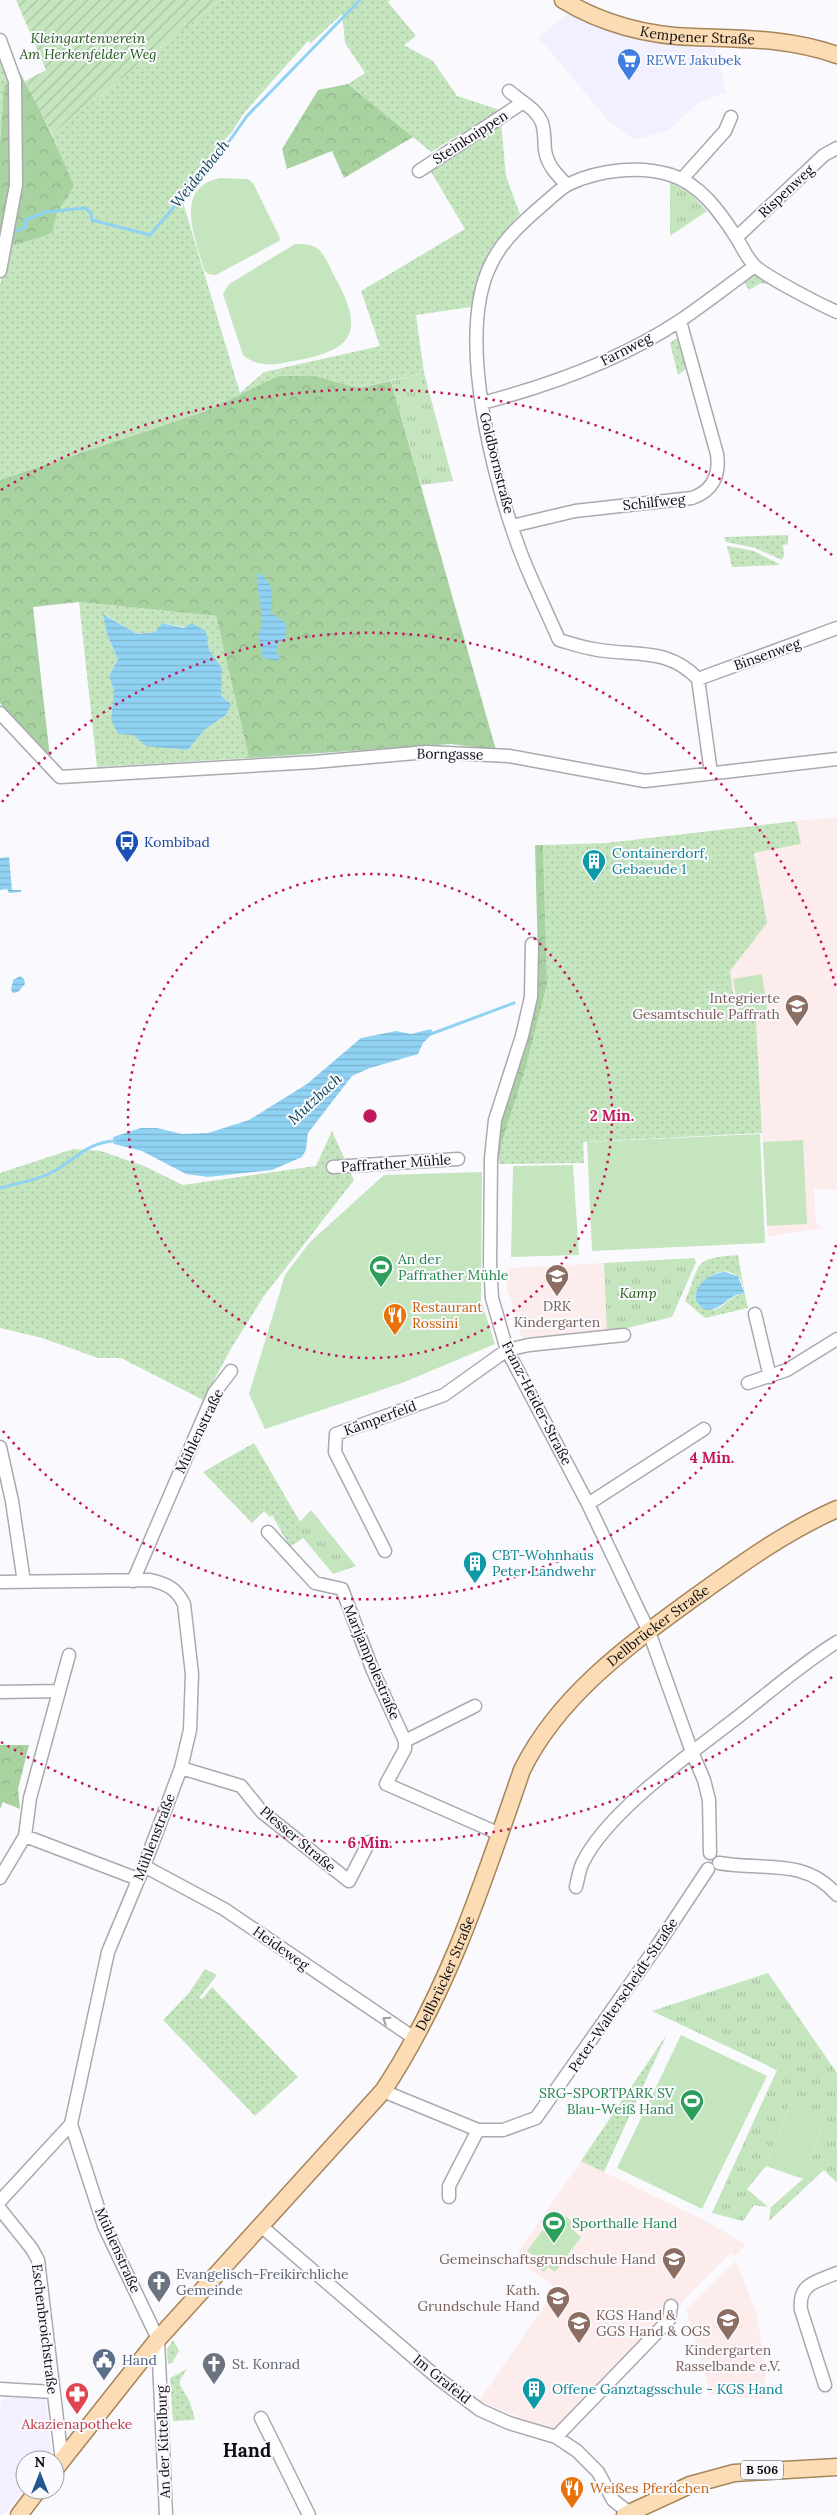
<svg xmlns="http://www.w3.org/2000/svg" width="837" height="2515" font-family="Lora,serif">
  <defs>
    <pattern id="grass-dots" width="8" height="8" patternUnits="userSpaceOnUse" patternTransform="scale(1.25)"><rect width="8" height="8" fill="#c5e5bf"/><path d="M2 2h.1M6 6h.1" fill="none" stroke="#a8c3a3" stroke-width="1.8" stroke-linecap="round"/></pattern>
    <pattern id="forest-crowns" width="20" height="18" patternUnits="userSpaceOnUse" patternTransform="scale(1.25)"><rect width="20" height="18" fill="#a9d2a1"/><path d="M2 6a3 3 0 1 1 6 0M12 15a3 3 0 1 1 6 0" fill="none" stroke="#90b38a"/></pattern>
    <pattern id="park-tufts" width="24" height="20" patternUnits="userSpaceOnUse" patternTransform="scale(1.25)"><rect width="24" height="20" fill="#c5e5bf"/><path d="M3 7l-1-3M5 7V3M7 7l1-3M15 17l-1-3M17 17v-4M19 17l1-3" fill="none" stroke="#a8c3a3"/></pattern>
    <pattern id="garden-furrows" width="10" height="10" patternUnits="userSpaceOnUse" patternTransform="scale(1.25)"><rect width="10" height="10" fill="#c5e5bf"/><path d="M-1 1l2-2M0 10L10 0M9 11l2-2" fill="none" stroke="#a8c3a3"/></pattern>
    <pattern id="water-rules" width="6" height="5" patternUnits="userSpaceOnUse" patternTransform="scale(1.25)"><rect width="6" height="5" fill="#90d2f3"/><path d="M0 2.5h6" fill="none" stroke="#7bb3cf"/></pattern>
  </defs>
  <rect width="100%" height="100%" fill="#fafafe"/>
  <!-- built -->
  <path fill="#f2f0fe" d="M568,14l53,22 65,11 29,1 11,44 -28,11 -29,27 -35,10 -25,-19 -71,-84z
    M3,2397l41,2 2,5 5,50 -2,6h-24v29l-21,26h-4v-104z"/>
  <!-- education -->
  <path fill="#fcecec" d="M837,817v373l-23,-1 2,34 6,5 -54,9 -12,-216h-19l-7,-50 37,-48 -13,-70 46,-9 -4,-23z
    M604,1263l3,70 -84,8 -16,-53v-20z
    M581,2161l127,61 38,23 -11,11 -4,-4 -176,179 -76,-30 77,-113 -42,-30z
    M736,2261l21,54 8,52 -1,32 -53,-4 -25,-85z"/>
  <!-- grass -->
  <path fill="url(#grass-dots)" fill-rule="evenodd" d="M220,0h170l-2,2 28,34 -12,9 29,16 24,35 43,14 -69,42 -83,-68 17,-11 -20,-30 -3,-29 -31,29 -3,-2 -64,72 -12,19 -37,40 -13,27 58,194 24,-21 116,-26 -19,-55 104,-62 -34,-57 1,-2 69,-47 5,53 14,38c-26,28 -42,55 -49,93l-55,8 8,58 -66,15 -43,-12h-37l-72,35 -206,69v-196l12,-38 36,-11 5,-4 4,-18 16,-27 -21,-52z
    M0,52l11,30 -7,3 -4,58z
    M748,276h10l10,8 -7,-1 -12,7 -6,-9z
    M677,338l9,31 -8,6 -8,-32z
    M788,535v9l-5,1 1,11 -2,4 -27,-12 -29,-6 -2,-5z
    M727,546l27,5 27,14 -49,2z
    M79,602l137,14 33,142 -152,9zM104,614l33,20 18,-2 7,-9 43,8 4,19 13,18 -2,28 6,19 -22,15 -16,20 -55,-15 -22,-16 3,-28 -5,-15 9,-17 -11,-25z
    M796,821l5,23 -47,9 13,70 -37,48 7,50h19l6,112 -179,9 1,21 -85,1 3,-22 24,-75 21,-83 -4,-139 63,-2z
    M332,1131l22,49 -90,116 -32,51 -29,53 -82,-42h-23l-56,-20 -42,-10v-155l73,-24 28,2 43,15 39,19 133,-19z
    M738,1255l6,35c-2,-3 -1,-8 -4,-11 -10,-13 -26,-7 -37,3l-7,19 2,3 16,6c12,-4 18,-17 31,-16l3,14 -43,10 -20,-17c16,-39 8,-43 53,-46z
    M254,1443l45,77 12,13 -21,14 -18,-32 -2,2 -6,-6 -12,12 -49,-51z
    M205,1969l12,6 -18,23 3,1 10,-12 86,90 -43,39 -92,-96 26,-27z
    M667,2034l-63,138 -23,-11z
    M173,2340l6,11 -7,12 -4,1 -1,-15z
    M187,2369l-7,11v5l10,17 5,18 -22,1 -3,-43z"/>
  <!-- forest -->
  <path fill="url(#forest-crowns)" d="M13,62c25,39 43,82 61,124l-17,27 -4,18 -5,4 -36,11z
    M11,82l2,101 -13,76v-116l4,-58z
    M348,84l65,53 -69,41 -12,-27 -45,18 -5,-20 36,-59z
    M278,376h37l43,12 33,-7 105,369 -45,-6 -202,14 -33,-142 -137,-14 -46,5 17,151 -50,-55v-223l206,-69z
    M535,845h8l4,139 -21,83 -24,75 -3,22 -1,-27 6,-30 34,-148z
    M0,1745h29l-11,44 2,20 -17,-7 -3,7z"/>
  <!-- park -->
  <path fill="url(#park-tufts)" d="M670,182l19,10 18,19 -37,25z
    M424,373l29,108 -32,4 -30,-104z
    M694,1258l2,4 -24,55 -65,16 -3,-70z
    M311,1510l45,56 -23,8 -33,-40 -2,-10z
    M768,1973l69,100v110l-13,-13 -55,51 2,-14 32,-28 23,-62 -36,-13 -24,62 -19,23 21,18 -14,-2 -11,16 -31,-8 65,-143 -125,-59z"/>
  <!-- garden -->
  <path fill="url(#garden-furrows)" d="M16,0h204l-168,134 -27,-53 21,-11z"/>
  <!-- pitch -->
  <path fill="#c5e5bf" d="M220,178l28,1 5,4 27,55 -1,3 -63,34 -8,-1 -4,-4c-8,-31 -32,-82 16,-92z
    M295,244c7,0 16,0 22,4 9,7 14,23 20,33 29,54 13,70 -44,80 -18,4 -35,7 -50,-6l-20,-61 6,-10z
    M762,974l6,39 -28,4 -7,-38z
    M760,1134l5,109 -173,8 -5,-109z
    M803,1140l4,84 -40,2 -4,-84z
    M573,1165l6,90 -68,2 2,-91z
    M482,1172l-1,128 14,44 -93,39 -137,46 -16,-35 36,-119 25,-33 74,-67z
    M681,2035l86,41 -65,133 -85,-41z
    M790,2104l36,13 -23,62 -37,-13z
    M553,2216l8,5 4,-5 13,10 -4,5 7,6 -26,35 -7,-5 -4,5 -14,-10 4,-6 -7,-5z"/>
  <!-- water -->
  <path fill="url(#water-rules)" d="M258,573c15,6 16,26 12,39 15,11 19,7 15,29h-6l-3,10 4,5 -3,5 -14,-3 -5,-23c10,-18 -4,-44 0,-62z
    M103,614l34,20 18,-2 7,-9 22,5 7,-5 15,8 3,19 13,18 -1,28 10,8 -5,11 -22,15 -16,20 -42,-4 -13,-11 -15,-1 -7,-15 3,-28 -5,-15 9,-17 -11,-25z
    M9,857l3,33h9v2l-12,1 -2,-4 -7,1v-32z
    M20,976l4,3 1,5 -7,8 -5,1 -2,-3 2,-10z
    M431,1029l2,4 -10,10 -5,11 -48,14 -18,8 -44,57 -2,17 -4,7 -30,13 -64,7 -22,-3 -44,-23 -28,-7 -1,-7 28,-9h16l25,6 26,-1 41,-13 58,-36 54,-46 35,-7 15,3z
    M725,1272l13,4 7,18c-17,-2 -23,20 -42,15l-7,-8c-2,-17 14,-28 29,-29z"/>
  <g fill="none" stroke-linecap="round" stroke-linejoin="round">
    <!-- stream -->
    <path stroke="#90d2f3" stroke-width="3" d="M13,232l13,-5 -1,-7 21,-8 39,-4 6,5 1,7 58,15 73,-85 24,-34 113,-116
      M431,1034l83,-31
      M0,1188c18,-5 40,-8 56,-18 21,-13 33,-28 59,-29"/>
    <!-- minor casing -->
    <g stroke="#aaa9b2" stroke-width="15">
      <path id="minor" d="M0,40l15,41 1,104 -16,86
        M509,91c11,10 28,18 33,32 3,9 2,18 3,27 2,15 12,25 22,35
        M419,171l103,-68
        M682,179l43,-48 6,-14
        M737,237l87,-82 13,-7
        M482,403c69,-18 139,-43 199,-83 25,-17 49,-36 74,-54
        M512,526l63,-15 117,-13c21,-7 28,-23 25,-44l-37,-133
        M698,679l139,-51
        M0,713l60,64 254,-15 113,-10 82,4 136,25 192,-22
        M711,773l-13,-94c-31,-33 -66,-22 -105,-30 -12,-2 -23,-6 -34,-9 -12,-28 -26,-56 -37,-84 -28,-72 -67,-221 -31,-292 12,-25 34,-44 55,-62 7,-6 15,-14 23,-18 29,-14 71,-19 102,-9 29,9 49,37 65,62 6,9 10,20 18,28 10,11 67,40 83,47
        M532,944l-1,53 -9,39 -27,84 -4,38 -1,106 2,34 15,52 81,154 61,128 43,120 12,28 5,20 1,53
        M333,1167l125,-8
        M755,1314l15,63
        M748,1383l39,-13 50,-31
        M0,1447l12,54 12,81
        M588,1504l116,-75
        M268,1532l47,51 27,6 31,82 32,70v8l-19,35 114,50
        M385,1551l-50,-99 1,-18 108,-39 63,-45 22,-5 95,-10
        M133,1581l81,-188 17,-22
        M0,1582l150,-2c17,4 26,8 34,24l8,70 -2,56 -9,38 -37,98 -36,86 -37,172 33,102 54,113 8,176
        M0,1692l59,-1
        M405,1741l70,-35
        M181,1768l60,18 21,26 87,69 20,-39
        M25,1836l113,43
        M719,1863c44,8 86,-6 118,32
        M144,1866l80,43 190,129
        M0,1878l25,-42 5,-38 39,-143
        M576,1887c2,-8 3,-16 6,-23 25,-53 111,-112 157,-148 32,-25 64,-53 98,-74
        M383,2091l95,39h25l33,-12 123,-175 49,-74
        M449,2197v-11l29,-56
        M0,2201l71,-77
        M0,2209l32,40 6,11 24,201
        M261,2226l178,153 41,31 29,13 47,14 21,14 21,21 15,28 19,15
        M825,2385l-24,-75c-3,-27 15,-28 36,-37
        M0,2389l53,3
        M261,2418l48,97
        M556,2437l113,-117 2,-14"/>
    </g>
    <!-- major casing -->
    <g stroke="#a7855c" stroke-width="19">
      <g id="major">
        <path id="s1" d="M563,0c39,24 86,36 131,37 50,2 95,1 143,18"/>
        <path id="s2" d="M55,2469l103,-130 225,-248c65,-98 101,-211 139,-321 37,-75 107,-125 173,-173 46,-33 90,-65 142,-88"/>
        <path d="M19,2515l19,-25"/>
        <path d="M625,2515l65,-30 44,-12 103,-6"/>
      </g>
    </g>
    <!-- minor -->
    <use href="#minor" stroke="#fff" stroke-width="12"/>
    <!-- major -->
    <use href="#major" stroke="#fbdcb5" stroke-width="16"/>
  </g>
  <!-- one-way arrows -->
  <defs><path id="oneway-chevron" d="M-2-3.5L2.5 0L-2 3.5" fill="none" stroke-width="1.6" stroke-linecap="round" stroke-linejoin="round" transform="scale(1.25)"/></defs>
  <use stroke="#9f9fa0" href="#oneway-chevron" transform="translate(386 2020) rotate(-147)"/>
  <!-- distance rings -->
  <g fill="none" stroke="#c2185b" stroke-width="2.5" stroke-dasharray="2.5 5">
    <circle cx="370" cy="1116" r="242"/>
    <path d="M836 1245A484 484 0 0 1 2 1430M2 802A484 484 0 0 1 836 987"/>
    <path d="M832 1677A727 727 0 0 1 1 1742M1 490A727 727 0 0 1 832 555"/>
  </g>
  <!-- icons -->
  <defs>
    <g id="supermarket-pin" transform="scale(1.25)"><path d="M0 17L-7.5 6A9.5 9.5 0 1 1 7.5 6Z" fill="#3f7fe0" stroke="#fafafe"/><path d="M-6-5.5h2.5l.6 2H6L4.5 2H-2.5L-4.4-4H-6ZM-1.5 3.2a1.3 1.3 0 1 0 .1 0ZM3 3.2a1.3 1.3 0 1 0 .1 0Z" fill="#fff"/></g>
    <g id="bus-pin" transform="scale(1.25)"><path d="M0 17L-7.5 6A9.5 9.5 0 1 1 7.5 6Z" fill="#1a4fb4" stroke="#fafafe"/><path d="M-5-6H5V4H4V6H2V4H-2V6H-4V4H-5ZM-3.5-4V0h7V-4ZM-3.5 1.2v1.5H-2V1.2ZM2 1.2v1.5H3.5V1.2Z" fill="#fff"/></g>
    <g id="building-pin" transform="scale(1.25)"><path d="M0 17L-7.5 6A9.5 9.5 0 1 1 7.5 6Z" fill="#0f9aa8" stroke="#fafafe"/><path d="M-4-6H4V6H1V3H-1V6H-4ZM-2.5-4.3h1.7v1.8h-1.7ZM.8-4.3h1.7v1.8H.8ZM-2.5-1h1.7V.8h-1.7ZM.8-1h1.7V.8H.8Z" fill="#fff"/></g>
    <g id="school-pin" transform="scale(1.25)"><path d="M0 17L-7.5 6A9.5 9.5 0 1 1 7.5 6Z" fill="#8d6e63" stroke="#fafafe"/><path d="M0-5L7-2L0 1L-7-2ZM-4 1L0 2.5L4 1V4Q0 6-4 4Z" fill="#fff"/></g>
    <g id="stadium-pin" transform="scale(1.25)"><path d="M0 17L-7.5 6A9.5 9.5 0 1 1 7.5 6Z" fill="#2e9e5b" stroke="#fafafe"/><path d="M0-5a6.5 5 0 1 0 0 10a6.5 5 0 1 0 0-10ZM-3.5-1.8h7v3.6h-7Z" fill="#fff"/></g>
    <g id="restaurant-pin" transform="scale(1.25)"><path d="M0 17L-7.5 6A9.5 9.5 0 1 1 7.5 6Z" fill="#e8710a" stroke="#fafafe"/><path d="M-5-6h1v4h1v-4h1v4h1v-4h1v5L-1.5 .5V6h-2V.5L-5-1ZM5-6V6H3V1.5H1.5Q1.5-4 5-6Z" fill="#fff"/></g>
    <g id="church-pin" transform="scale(1.25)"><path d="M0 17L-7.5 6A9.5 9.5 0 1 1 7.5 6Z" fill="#6b7280" stroke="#fafafe"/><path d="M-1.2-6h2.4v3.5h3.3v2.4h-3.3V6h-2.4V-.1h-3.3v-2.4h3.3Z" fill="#fff"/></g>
    <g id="civic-pin" transform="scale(1.25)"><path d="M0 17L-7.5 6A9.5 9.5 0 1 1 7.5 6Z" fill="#5c6f8a" stroke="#fafafe"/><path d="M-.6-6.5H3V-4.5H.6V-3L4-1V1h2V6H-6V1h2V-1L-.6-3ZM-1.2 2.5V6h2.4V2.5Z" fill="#fff"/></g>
    <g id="pharmacy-pin" transform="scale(1.25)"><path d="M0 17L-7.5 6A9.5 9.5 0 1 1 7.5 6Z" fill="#e0444e" stroke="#fafafe"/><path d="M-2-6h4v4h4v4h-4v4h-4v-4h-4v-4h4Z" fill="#fff"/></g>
  </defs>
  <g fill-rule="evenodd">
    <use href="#supermarket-pin" x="629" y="60"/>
    <use href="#bus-pin" x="127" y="842"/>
    <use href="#building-pin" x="594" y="861"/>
    <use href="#school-pin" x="797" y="1006"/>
    <use href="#stadium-pin" x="381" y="1267"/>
    <use href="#school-pin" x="557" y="1276"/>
    <use href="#restaurant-pin" x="395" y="1315"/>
    <use href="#building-pin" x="475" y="1563"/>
    <use href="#stadium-pin" x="692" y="2101"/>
    <use href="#stadium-pin" x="554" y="2223"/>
    <use href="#school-pin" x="674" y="2259"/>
    <use href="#church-pin" x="159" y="2282"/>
    <use href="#school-pin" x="558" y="2298"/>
    <use href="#school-pin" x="728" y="2320"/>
    <use href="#school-pin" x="579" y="2323"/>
    <use href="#civic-pin" x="104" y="2360"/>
    <use href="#church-pin" x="214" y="2364"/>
    <use href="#building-pin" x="534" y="2389"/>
    <use href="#pharmacy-pin" x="77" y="2394"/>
    <use href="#restaurant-pin" x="572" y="2488"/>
  </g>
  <g text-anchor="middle" stroke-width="4" stroke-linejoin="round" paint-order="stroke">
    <!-- shield labels -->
    <rect fill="#fafafe" stroke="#555558" stroke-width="1" x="741" y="2460.5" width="42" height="19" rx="4"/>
    <g font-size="12" font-weight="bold" fill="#0e0e11">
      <text x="762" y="2474">B 506</text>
    </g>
    <!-- street labels -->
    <g font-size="14" fill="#0e0e11" stroke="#fafafe">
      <text dy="5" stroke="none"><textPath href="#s1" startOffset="141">Kempener Straße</textPath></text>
      <text transform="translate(470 137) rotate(-33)" y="5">Steinknippen</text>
      <text transform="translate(786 191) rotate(-43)" y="5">Rispenweg</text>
      <text transform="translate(626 349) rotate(-27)" y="5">Farnweg</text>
      <text transform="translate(497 463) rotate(76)" y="5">Goldbornstraße</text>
      <text transform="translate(654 502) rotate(-6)" y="5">Schilfweg</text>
      <text transform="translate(767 654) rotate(-20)" y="5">Binsenweg</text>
      <text transform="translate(450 754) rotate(1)" y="5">Borngasse</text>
      <text transform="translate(396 1163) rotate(-4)" y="5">Paffrather Mühle</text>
      <text transform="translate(537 1403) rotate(63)" y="5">Franz-Heider-Straße</text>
      <text transform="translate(380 1418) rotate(-20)" y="5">Kämperfeld</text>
      <text transform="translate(199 1431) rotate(-64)" y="5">Mühlenstraße</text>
      <text dy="5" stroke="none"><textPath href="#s2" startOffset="1052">Dellbrücker Straße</textPath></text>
      <text transform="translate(372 1662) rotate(67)" y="5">Marijampolestraße</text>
      <text transform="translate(154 1837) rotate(-69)" y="5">Mühlenstraße</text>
      <text transform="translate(298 1839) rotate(40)" y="5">Plesser Straße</text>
      <text transform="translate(281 1948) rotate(35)" y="5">Heideweg</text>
      <text dy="5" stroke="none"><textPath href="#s2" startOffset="634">Dellbrücker Straße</textPath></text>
      <text transform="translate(623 1995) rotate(-56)" y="5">Peter-Walterscheidt-Straße</text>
      <text transform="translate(118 2250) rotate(66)" y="5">Mühlenstraße</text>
      <text transform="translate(45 2329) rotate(83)" y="5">Eschenbroichstraße</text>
      <text transform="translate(442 2379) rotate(39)" y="5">Im Grafeld</text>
      <text transform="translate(163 2442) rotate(-92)" y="5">An der Kittelburg</text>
    </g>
    <!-- park labels -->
    <g font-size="14" font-style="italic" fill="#245919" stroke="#fafafe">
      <text x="88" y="43">Kleingartenverein<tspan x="88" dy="16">Am Herkenfelder Weg</tspan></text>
      <text x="638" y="1298">Kamp</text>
    </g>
    <!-- shop labels -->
    <g font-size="14" fill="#366cbe" stroke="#fafafe" text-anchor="start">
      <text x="646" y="65">REWE Jakubek</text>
    </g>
    <!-- transit labels -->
    <g font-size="14" fill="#164399" stroke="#fafafe" text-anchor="start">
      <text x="144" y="847">Kombibad</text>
    </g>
    <!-- culture labels -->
    <g font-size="14" fill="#0d838f" stroke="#fafafe" text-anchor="start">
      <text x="612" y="858">Containerdorf,<tspan x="612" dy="16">Gebaeude 1</tspan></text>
      <text x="492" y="1560">CBT-Wohnhaus<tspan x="492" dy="16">Peter Landwehr</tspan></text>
      <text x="552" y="2394">Offene Ganztagsschule - KGS Hand</text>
    </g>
    <!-- education labels -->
    <g font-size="14" fill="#785e54" stroke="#fafafe" text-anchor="end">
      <text x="780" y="1003">Integrierte<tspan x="780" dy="16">Gesamtschule Paffrath</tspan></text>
      <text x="557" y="1311" text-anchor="middle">DRK<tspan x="557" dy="16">Kindergarten</tspan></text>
      <text x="656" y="2264">Gemeinschaftsgrundschule Hand</text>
      <text x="540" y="2295">Kath.<tspan x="540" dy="16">Grundschule Hand</tspan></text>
      <text x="596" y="2320" text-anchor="start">KGS Hand &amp;<tspan x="596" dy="16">GGS Hand &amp; OGS</tspan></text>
      <text x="728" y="2355" text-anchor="middle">Kindergarten<tspan x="728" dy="16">Rasselbande e.V.</tspan></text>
    </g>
    <!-- leisure labels -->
    <g font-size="14" fill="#27864d" stroke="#fafafe" text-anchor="start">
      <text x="398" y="1264">An der<tspan x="398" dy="16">Paffrather Mühle</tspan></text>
      <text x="674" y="2098" text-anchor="end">SRG-SPORTPARK SV<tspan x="674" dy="16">Blau-Weiß Hand</tspan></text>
      <text x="572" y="2228">Sporthalle Hand</text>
    </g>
    <!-- food labels -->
    <g font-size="14" fill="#c56008" stroke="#fafafe" text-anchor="start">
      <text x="412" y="1312">Restaurant<tspan x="412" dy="16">Rossini</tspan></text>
      <text x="590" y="2493">Weißes Pferdchen</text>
    </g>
    <!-- worship labels -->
    <g font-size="14" fill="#5b616d" stroke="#fafafe" text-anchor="start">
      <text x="176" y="2279">Evangelisch-Freikirchliche<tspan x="176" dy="16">Gemeinde</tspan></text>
      <text x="232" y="2369">St. Konrad</text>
    </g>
    <!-- service labels -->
    <g font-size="14" fill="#4e5e75" stroke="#fafafe" text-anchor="start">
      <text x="122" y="2365">Hand</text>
    </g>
    <!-- health labels -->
    <g font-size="14" fill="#be3a42" stroke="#fafafe">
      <text x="77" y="2429">Akazienapotheke</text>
    </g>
    <!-- water labels -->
    <g font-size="15" font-style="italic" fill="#043f55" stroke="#fafafe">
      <text transform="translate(200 174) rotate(-51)" y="5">Weidenbach</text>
      <text transform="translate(315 1099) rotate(-43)" y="5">Mutzbach</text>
    </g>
    <!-- district labels -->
    <g font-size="19" font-weight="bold" fill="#0e0e11" stroke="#fafafe">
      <text x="247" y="2457">Hand</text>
    </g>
  </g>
  <circle cx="370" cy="1116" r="8" fill="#c2185b" stroke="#fafafe" stroke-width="2.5"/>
  <g font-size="15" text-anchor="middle" font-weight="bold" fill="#c2185b" stroke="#fafafe" stroke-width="4" stroke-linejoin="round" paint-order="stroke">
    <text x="612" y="1121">2 Min.</text>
    <text x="712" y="1463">4 Min.</text>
    <text x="370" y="1848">6 Min.</text>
  </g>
  <!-- north arrow -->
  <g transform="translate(40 2475)"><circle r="24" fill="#fafafe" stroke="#9c9c9f"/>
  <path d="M0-4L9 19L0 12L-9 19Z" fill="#24578f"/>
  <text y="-8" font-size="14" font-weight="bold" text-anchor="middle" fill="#0e0e11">N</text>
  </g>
</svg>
